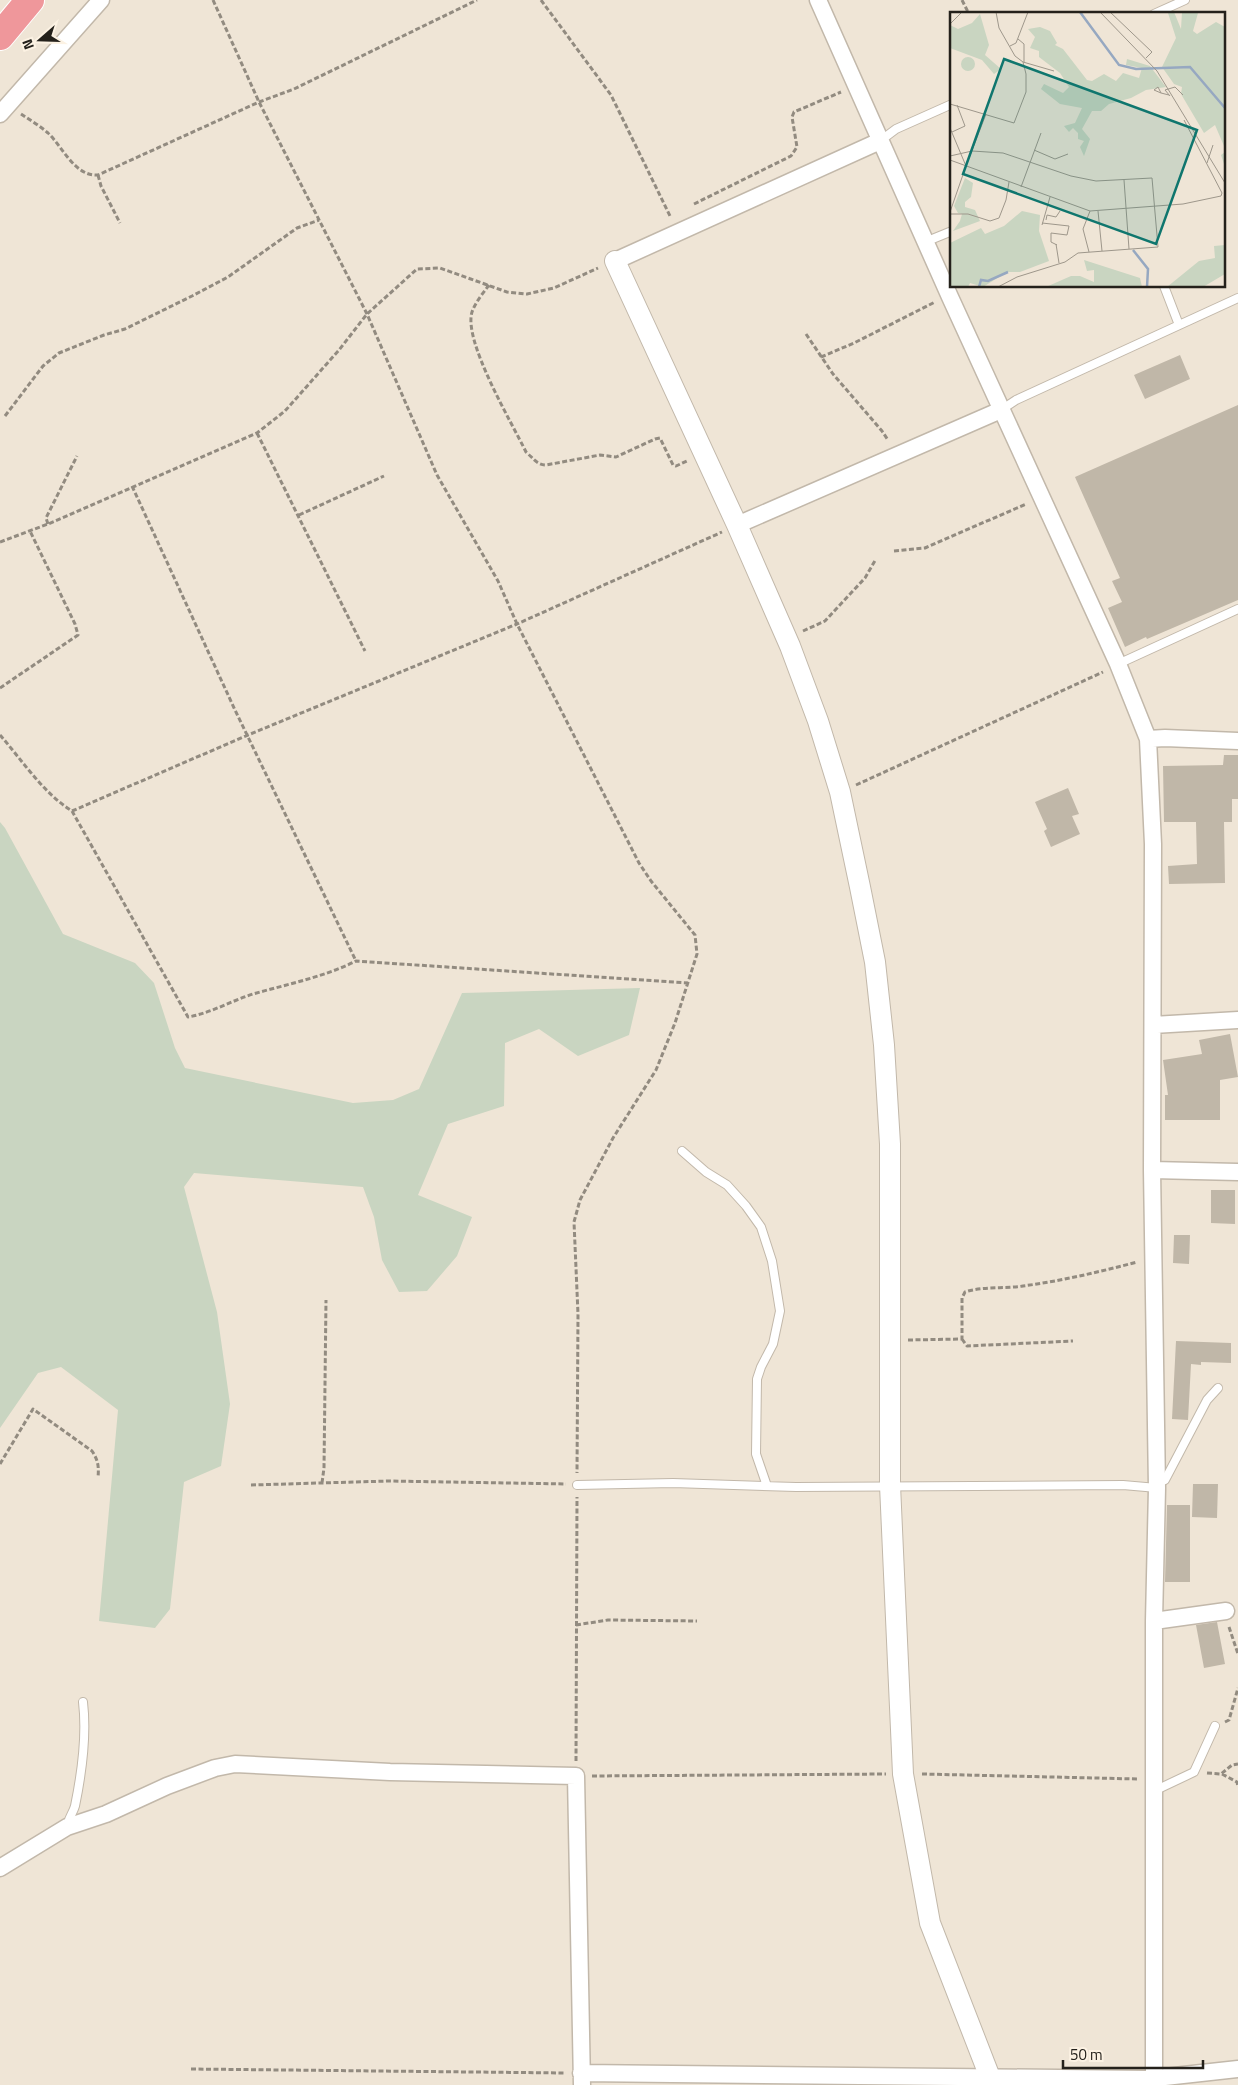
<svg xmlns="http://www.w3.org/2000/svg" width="1238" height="2085" font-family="'Titillium Web',sans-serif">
  <rect width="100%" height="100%" fill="#efe5d6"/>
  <!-- green -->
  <path fill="#c9d5c1" d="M0,822l5,6 58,106 72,29 19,20 21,65 10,20 168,35 40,-3 26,-11 43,-96 178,-5 -11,47 -51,21 -39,-27 -34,14 -1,63 -56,18 -30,71 54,22 -15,39 -30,35 -28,1 -17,-32 -8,-43 -11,-30 -169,-14 -10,14 33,125 13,92 -9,62 -37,16 -14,127 -15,19 -56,-7 19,-211 -57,-43 -23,6 -38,55z"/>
  <!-- building -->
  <path fill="#c0b7a8" d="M1180,355l10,24 -45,20 -11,-24z
    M1238,405v195l-91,39 -1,-2 -21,10 -17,-39 14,-6 -10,-21 8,-3 -45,-101z
    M1224,755h14v44h-6v23h-8l1,61 -56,1 -1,-18 29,-2 -1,-42h-32l-1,-56 60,-1z
    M1068,788l11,26 -7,2 8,18 -29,13 -7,-16 3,-2 -12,-27z
    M1230,1034l8,43 -18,3v40h-55v-25h3l-5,-35 39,-6 -3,-14z
    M1211,1190h24v34l-24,-1z
    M1174,1235h16l-1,29 -16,-1z
    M1176,1341l55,2v20l-30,-1v3l-10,-1 -3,56 -16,-1z
    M1193,1484h25l-1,34 -25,-1z
    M1167,1505h23v77h-25z
    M1217,1622l8,42 -21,4 -8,-43z"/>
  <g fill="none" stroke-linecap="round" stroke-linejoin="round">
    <!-- service casing -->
    <g stroke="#c2b8aa" stroke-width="10">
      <path id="service" d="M1154,14l31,-14
        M880,141l16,-12 56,-25
        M925,242l27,-11
        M1164,286l15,39
        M1001,410l15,-10 222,-102
        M1118,664l120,-55
        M682,1151l24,21 21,13 19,21 15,21 11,34 8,50 -7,33 -12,23 -4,12 -1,75 11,32
        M1157,1483l8,-3 42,-80 11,-12
        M577,1485l96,-2 123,4 327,-2 34,3
        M1154,1791l40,-19 21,-46
        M67,1827c1,-8 6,-14 8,-21 7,-34 12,-70 8,-104"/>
    </g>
    <!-- minor casing -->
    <g stroke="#c2b8aa" stroke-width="19">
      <path id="minor" d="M818,0l132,297 168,367 30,75 5,105 -1,326 5,318 -3,133v464
        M0,114l101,-114
        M615,261l265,-120
        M737,525l264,-115
        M1148,739l17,-1 73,3
        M1153,1025l85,-5
        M1152,1170l86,2
        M1154,1621l72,-10
        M0,1868l67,-41 39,-13 61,-28 48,-18 20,-4 155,8 186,4 6,309
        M581,2073l566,6
        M1144,2081l3,-2 91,-10"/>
    </g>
    <!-- tertiary casing -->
    <g stroke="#c2b8aa" stroke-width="22">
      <path id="tertiary" d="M615,261l122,264 53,121 28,75 22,71 20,95 15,75 9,83 6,99v341l13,289 27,149 63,162"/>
    </g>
    <!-- motorway casing -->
    <g stroke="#fff" stroke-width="30">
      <path id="motorway" d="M0,36l30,-36"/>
    </g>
    <!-- path -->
    <path stroke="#928b80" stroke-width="3" stroke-dasharray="5 2.5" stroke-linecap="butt" d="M213,0l46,102 108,212 70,161 61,106 19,43 122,239 12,18 44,54 2,19 -22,69 -19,47 -43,68 -33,62 -6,22 4,92 -1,159
      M541,0l70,95 59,121
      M962,0l7,14
      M21,114c9,6 19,12 27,19 14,13 27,44 50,42l161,-73 35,-13 183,-89
      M98,175l3,11 19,37
      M694,204l97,-48 6,-9 -5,-30 2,-5 47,-20
      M489,285c-6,8 -14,18 -17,27 -9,29 40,111 54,140 7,6 11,13 20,13l54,-10 16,2 39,-18 5,-1 13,27 3,1 11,-5
      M806,334l27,40 49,57 6,9
      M821,357l33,-14 81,-41
      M5,416l38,-50 16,-13 45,-18 21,-6 67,-33 36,-19 69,-49 22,-8
      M257,433l108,218
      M132,486l103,224 121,251
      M299,515l85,-39
      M48,524l-2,-6 31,-62
      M0,542l48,-18 209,-91 28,-22 54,-61 28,-36 50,-45 23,-1 67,24 20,2 27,-6 44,-20
      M894,551l31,-3 101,-44
      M803,631l22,-10 40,-43 11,-19
      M0,688l78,-53 -3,-11 -45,-93
      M0,735c22,25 43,58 72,76l116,206c23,-4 43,-16 65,-23 35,-10 71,-17 103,-33l332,22
      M856,785l247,-113
      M72,811l176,-76 269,-111 205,-92
      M962,1339l5,7 106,-5
      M908,1340l54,-1v-41l3,-6c18,-6 39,-3 58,-6 38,-5 76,-14 114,-24
      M0,1464l33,-55 59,42c6,9 7,15 6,27
      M322,1483l2,-15 2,-168
      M251,1485l138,-4 177,3
      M576,1625l32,-5 89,1
      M1229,1627l9,27
      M1225,1722l4,-2 9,-32
      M576,1761l1,-264
      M1207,1773l14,1 11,-9 6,-1
      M922,1774l216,5
      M1222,1774l15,8 1,5
      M592,1776l294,-2
      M191,2069l375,4"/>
    <!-- service -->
    <use href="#service" stroke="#fff" stroke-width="8"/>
    <!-- minor -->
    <use href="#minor" stroke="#fff" stroke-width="16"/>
    <!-- tertiary -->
    <use href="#tertiary" stroke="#fff" stroke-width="20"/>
    <!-- motorway -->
    <use href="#motorway" stroke="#ef979b" stroke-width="28"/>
  </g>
  <!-- overview -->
  <g transform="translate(950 12)">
    <rect width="275" height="275" fill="#efe5d6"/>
    <path d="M224,0l7,17 1,-17 16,1 -5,18 4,3 19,-12 9,5v140l-4,-12 4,-3 -1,-6 -9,-21 -11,8 -23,-39 1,-7 -8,-3 -12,-17 14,-29 -8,-25zM30,2l9,31 -4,10 16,14 -7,5 -12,-14 -32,-12v-23l8,4 14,-6zM90,15l10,4 7,12 -2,2 8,4 24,31 5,1 12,-7 12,7 7,-8 16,5 3,-10 -16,-3 1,-6 23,7 16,21 -20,3 -15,8 -22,6 -8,7h-9l-10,18 8,10 -6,17 -4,-9 4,-6 -6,-2v-6l-5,-5 -4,4 -5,-6 11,-3 7,-15 -22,-4 -19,-15 3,-5 19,9 6,-6 -9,-14 -21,-16v-6l-9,-3 5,-11 -7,-8zM11 52a7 7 0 1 1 14 0a7 7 0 1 1-14 0ZM15,166l8,5 -2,14 -6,5v5l10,3 5,11 -27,10 7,-10 2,-7 -4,-1 -4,-7zM72,199l18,4 -1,16 10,30 -29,11h-13l-24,15 -13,-4 -2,4h-18v-44l31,-15 4,6 19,-8zM275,233v29l-22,13h-36l32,-26 16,-3 -1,-12zM134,248l56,18 2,9h-96l25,-11h9l14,6v-12l-7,1z" fill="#c9d5c1"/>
    <path fill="none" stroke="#96a8c1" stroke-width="2.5" d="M130,0l39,53 17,4 54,-2 35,41M183,238l15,19 -1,18M29,275l2,-7 7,1 20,-9"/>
    <path fill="none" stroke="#9e978b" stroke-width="1" d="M150,0l57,59 68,112M160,0l42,40 -6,6M0,12l12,-12M68,27l6,5v18M60,34l6,-3 12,-31M73,50l31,9M211,81l-7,-3 4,-3 3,6 8,2M220,84l-5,-6 10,-3 8,8M0,92l64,19 12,-31v-18l-3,-12 -8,-6 -16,-28 -3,-16M0,116l16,38 -16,46M2,120l13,-6 -8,-21M84,138l21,9 13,-5M0,144l22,-5 31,2 68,23 25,5 56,-3 6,69 -80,6 -13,9 -48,15 -19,10M0,148l140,51 93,-7 38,-8 1,-3 -38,-73M257,151l6,-18M16,154l20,-52M174,168l5,69M71,175l20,-54M148,199l4,40M0,202h18l22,7 9,-3 7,-18 3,-18M96,208l1,-5 9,2 4,-6M92,211l27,3 -2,9 -16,-2v9l6,3M92,213l8,-28M106,232l3,19M139,240l-6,-23 7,-18"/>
    <path fill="#0f766e" fill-opacity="0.15" stroke="#0f766e" stroke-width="2.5" d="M54,47l193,71 -41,114 -193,-70z"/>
    <rect width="275" height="275" fill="none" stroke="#24211b" stroke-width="2.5"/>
  </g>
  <!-- north arrow -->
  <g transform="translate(40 40) rotate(250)" stroke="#fcf2e3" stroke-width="4" paint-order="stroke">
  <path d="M0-4L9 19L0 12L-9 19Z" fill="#24211b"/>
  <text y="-8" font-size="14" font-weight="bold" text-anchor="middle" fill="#24211b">N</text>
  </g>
  <!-- scale -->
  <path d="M1063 2060v8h140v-8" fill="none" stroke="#24211b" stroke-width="2.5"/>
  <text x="1070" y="2060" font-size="15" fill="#24211b" stroke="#fcf2e3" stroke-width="4" paint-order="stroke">50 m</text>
</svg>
